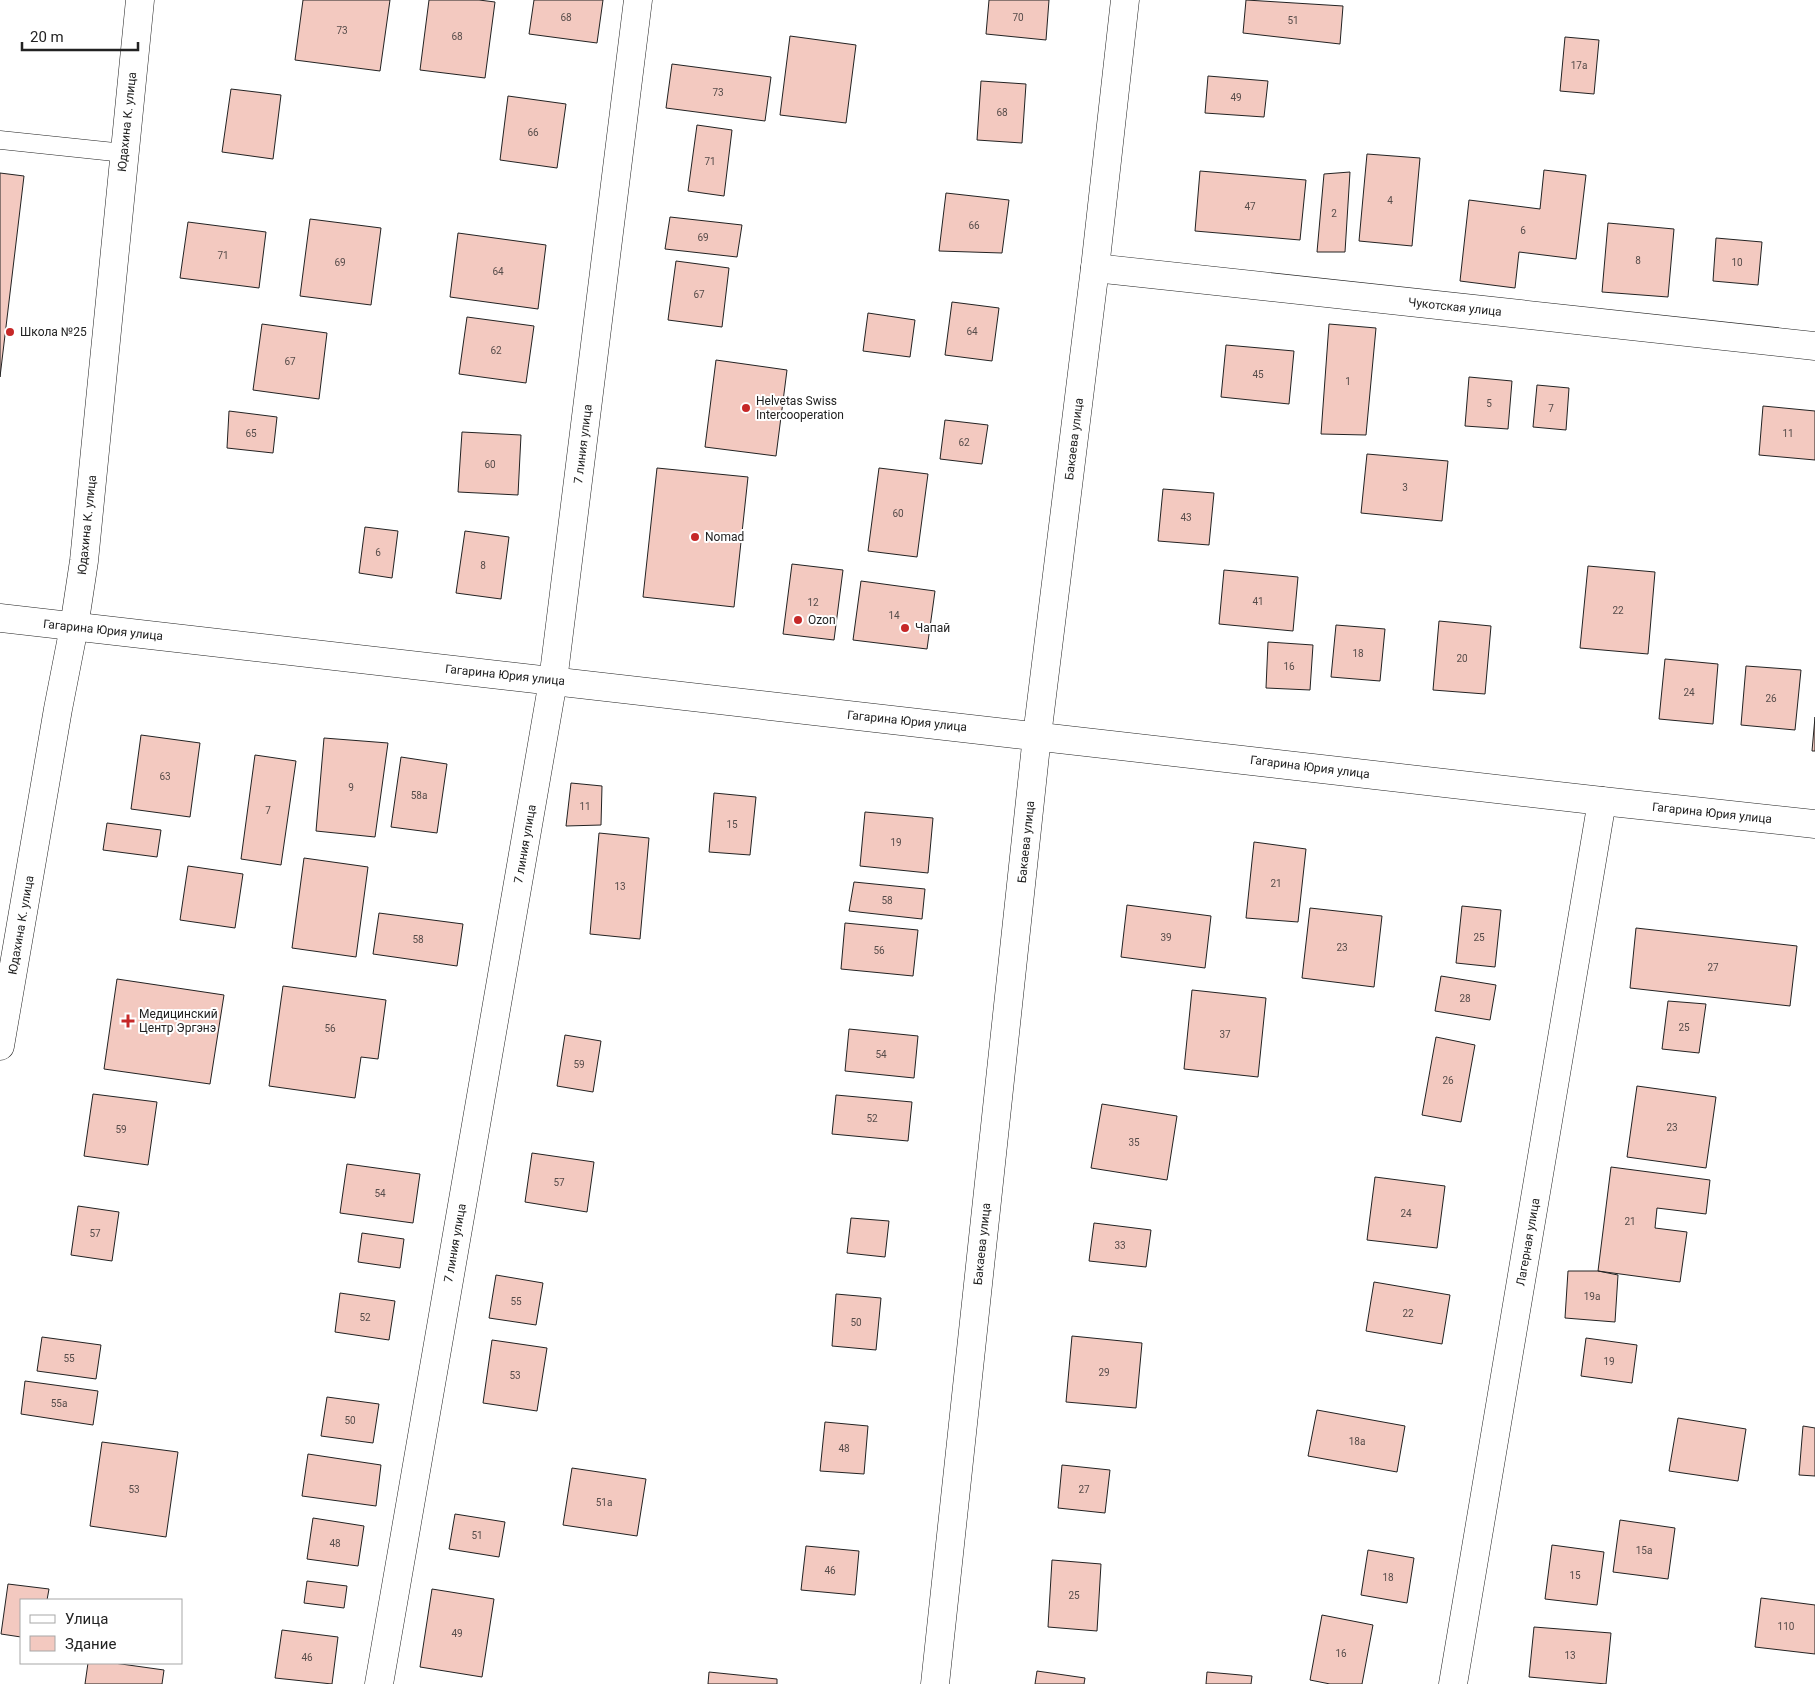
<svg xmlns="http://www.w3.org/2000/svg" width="1815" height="1684" font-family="Roboto,sans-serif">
  <rect width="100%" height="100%" fill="#fff"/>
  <!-- building -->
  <path fill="#f3c9c0" stroke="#222" d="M303,0h87l-10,71 -85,-11z
    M429,0h50l16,2 -10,76 -65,-8z
    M534,0h69l-6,43 -68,-9z
    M989,0h60l-3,40 -60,-6z
    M1246,0l97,6 -3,38 -97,-11z
    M790,36l66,9 -10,78 -66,-8z
    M1565,37l34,3 -5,54 -34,-3z
    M672,64l99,13 -6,44 -99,-13z
    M1208,76l60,5 -4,36 -59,-4z
    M981,81l45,3 -4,59 -45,-3z
    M231,89l50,6 -8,64 -51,-7z
    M508,96l58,8 -9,64 -57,-8z
    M697,125l35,5 -8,66 -36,-5z
    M1367,154l53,4 -8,88 -53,-5z
    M1544,170l42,5 -10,84 -57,-7 -4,36 -55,-7 9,-81 71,9z
    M1200,171l106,9 -6,60 -105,-9z
    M1350,172l-5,80h-28l7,-78z
    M0,173l24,3 -24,201z
    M946,193l63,7 -7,53 -63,-2z
    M670,217l72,8 -5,32 -72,-8z
    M310,219l71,9 -10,77 -71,-9z
    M188,222l78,10 -7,56 -79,-10z
    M1608,223l66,6 -6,68 -66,-5z
    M458,233l88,12 -8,64 -88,-12z
    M1716,238l46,4 -4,43 -45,-4z
    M676,261l53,7 -7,59 -54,-7z
    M952,302l47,6 -7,53 -47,-6z
    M868,313l47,7 -5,37 -47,-6z
    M467,317l67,9 -8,57 -67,-9z
    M262,324l65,9 -8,66 -66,-9z
    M1329,324l47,4 -10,107 -45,-1z
    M1226,345l68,6 -5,53 -68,-7z
    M716,360l71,10 -11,86 -71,-9z
    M1469,377l43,4 -4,48 -43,-3z
    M1537,385l32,3 -3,42 -33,-3z
    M1763,406l52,5v49l-56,-5z
    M229,411l48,6 -4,36 -46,-5z
    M945,420l43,5 -6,39 -42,-5z
    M462,432l59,3 -3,60 -60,-3z
    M1367,454l81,7 -6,60 -81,-8z
    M657,468l91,9 -14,130 -91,-10z
    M879,468l49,6 -11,83 -49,-6z
    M1163,489l51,4 -5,52 -51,-4z
    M365,527l33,4 -6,47 -33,-5z
    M465,531l44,6 -8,62 -45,-6z
    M792,564l51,6 -9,70 -51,-6z
    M1588,566l67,6 -7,82 -68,-6z
    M1224,570l74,7 -5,54 -74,-7z
    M861,581l74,10 -8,58 -74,-9z
    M1439,621l52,5 -6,68 -52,-4z
    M1336,625l49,4 -5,52 -49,-4z
    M1268,642l45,3 -3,45 -44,-2z
    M1665,659l53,5 -5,60 -54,-5z
    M1746,666l55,4 -6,60 -54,-5z
    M1815,717v34h-3z
    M141,735l59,8 -10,74 -59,-8z
    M324,738l64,5 -13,94 -59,-6z
    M255,755l41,6 -15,104 -40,-6z
    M401,757l46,7 -10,69 -46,-6z
    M571,783l31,3 -1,39 -35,1z
    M714,793l42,4 -6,58 -41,-3z
    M865,812l68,6 -5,55 -68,-7z
    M107,823l54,7 -4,27 -54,-7z
    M599,833l50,5 -9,101 -50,-5z
    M1254,842l52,7 -8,73 -52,-4z
    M304,858l64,9 -12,90 -64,-9z
    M188,866l55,8 -8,54 -55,-8z
    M854,882l71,7 -3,30 -73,-8z
    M1127,905l84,11 -6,52 -84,-11z
    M1462,906l39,4 -6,57 -39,-4z
    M1310,908l72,8 -8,71 -72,-9z
    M379,913l84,11 -6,42 -84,-12z
    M845,923l73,7 -5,46 -72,-7z
    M1636,928l161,18 -7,60 -160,-18z
    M1441,976l55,9 -6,35 -55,-9z
    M117,979l107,16 -14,89 -106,-15z
    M283,986l103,14 -8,59 -17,-2 -6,41 -86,-12z
    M1192,990l74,8 -8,79 -74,-8z
    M1668,1001l38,3 -7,49 -37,-4z
    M849,1029l69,7 -4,42 -69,-7z
    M565,1035l36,6 -8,51 -36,-6z
    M1436,1037l39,8 -14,77 -39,-7z
    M1637,1086l79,11 -10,71 -79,-11z
    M93,1094l64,8 -9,63 -64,-9z
    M836,1095l76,7 -4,39 -76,-7z
    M1102,1104l75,12 -10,64 -76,-12z
    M532,1153l62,9 -7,50 -62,-10z
    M347,1164l73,10 -7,49 -73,-10z
    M1611,1167l99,13 -4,34 -49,-6 -2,20 32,4 -7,50 -82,-11z
    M1375,1177l70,9 -8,62 -70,-8z
    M78,1206l41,6 -7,49 -41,-6z
    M851,1218l38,3 -4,36 -38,-4z
    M1094,1223l57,7 -5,37 -57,-6z
    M362,1233l42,6 -4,29 -42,-6z
    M1568,1271h30l20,4 -3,47 -50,-4z
    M496,1275l47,8 -7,42 -47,-7z
    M1374,1282l76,13 -8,49 -76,-13z
    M340,1293l55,8 -6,39 -54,-8z
    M836,1294l45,4 -5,52 -44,-4z
    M1072,1336l70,7 -6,65 -70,-6z
    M42,1337l59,8 -5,34 -59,-8z
    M1586,1338l51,7 -5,38 -51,-7z
    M492,1340l55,8 -10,63 -54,-8z
    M25,1381l73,10 -5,34 -72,-11z
    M327,1397l52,7 -6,39 -52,-7z
    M1317,1410l88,16 -8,46 -89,-16z
    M1678,1418l68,11 -8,52 -69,-10z
    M825,1422l43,4 -4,48 -44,-3z
    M1803,1426l12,2v48l-16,-1z
    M102,1442l76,10 -12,85 -76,-11z
    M308,1454l73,11 -5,41 -74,-10z
    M1062,1465l48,5 -5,43 -47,-5z
    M572,1468l74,11 -9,57 -74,-11z
    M455,1514l50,8 -6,35 -50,-8z
    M313,1518l51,8 -6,40 -51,-7z
    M1620,1520l55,8 -7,51 -55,-7z
    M1552,1545l52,7 -7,53 -52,-6z
    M806,1546l53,5 -4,44 -54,-5z
    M1368,1550l46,8 -7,45 -46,-8z
    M1052,1560l49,4 -4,67 -49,-4z
    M307,1581l40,5 -3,22 -40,-5z
    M8,1584l41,5 -2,11h-26v37l-20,-3z
    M432,1589l62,10 -12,78 -62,-10z
    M1761,1598l54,7v49l-60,-7z
    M1322,1615l51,10 -11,59h-32l-20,-4z
    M1534,1627l77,6 -5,51 -77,-7z
    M282,1630l56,7 -6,47 -57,-6z
    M88,1663h26l50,7 -2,14h-77z
    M1037,1671l48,7 -1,6h-49z
    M709,1672l68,7v5h-69z
    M1207,1672l45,4 -1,8h-45z"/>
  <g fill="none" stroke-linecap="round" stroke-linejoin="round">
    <!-- service casing -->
    <g stroke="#222" stroke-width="19">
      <path id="service" d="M0,140l124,13"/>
    </g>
    <!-- minor casing -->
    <g stroke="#222" stroke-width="29">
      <path id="minor" d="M1095,268l720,78
        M0,1046l58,-337 16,-82 10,-66 56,-561
        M379,1684l174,-1003 85,-681
        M1453,1684l149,-883"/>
    </g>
    <!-- secondary casing -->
    <g stroke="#222" stroke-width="29">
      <path id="secondary" d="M0,618l1602,183 213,23
        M935,1684l102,-948 58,-468 30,-268"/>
    </g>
    <!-- service -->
    <use href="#service" stroke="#fff" stroke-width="18"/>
    <!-- minor -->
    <use href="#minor" stroke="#fff" stroke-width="28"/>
    <!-- secondary -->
    <use href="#secondary" stroke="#fff" stroke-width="28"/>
  </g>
  <!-- markers -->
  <g fill="#c62828" stroke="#fff" stroke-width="2">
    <circle cx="10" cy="332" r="5"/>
    <circle cx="746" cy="408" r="5"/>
    <circle cx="695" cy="537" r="5"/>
    <circle cx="798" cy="620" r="5"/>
    <circle cx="905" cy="628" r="5"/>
    <path d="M125.5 1013.5h5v5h5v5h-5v5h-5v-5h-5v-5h5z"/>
  </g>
  <g text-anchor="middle" stroke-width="4" stroke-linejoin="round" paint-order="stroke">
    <!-- number labels -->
    <g font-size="10" fill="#564c4a">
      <text x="566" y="21">68</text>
      <text x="1018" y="21">70</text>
      <text x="1293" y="24">51</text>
      <text x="342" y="34">73</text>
      <text x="457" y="40">68</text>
      <text x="1579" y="69">17a</text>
      <text x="718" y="96">73</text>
      <text x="1236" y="101">49</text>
      <text x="1002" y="116">68</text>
      <text x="533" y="136">66</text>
      <text x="710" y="165">71</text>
      <text x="1390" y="204">4</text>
      <text x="1250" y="210">47</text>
      <text x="1334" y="217">2</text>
      <text x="974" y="229">66</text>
      <text x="1523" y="234">6</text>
      <text x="703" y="241">69</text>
      <text x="223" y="259">71</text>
      <text x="1638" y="264">8</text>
      <text x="340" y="266">69</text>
      <text x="1737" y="266">10</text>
      <text x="498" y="275">64</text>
      <text x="699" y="298">67</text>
      <text x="972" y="335">64</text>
      <text x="496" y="354">62</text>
      <text x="290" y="365">67</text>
      <text x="1258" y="378">45</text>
      <text x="1348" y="385">1</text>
      <text x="1489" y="407">5</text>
      <text x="1551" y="412">7</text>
      <text x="251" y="437">65</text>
      <text x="1788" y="437">11</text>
      <text x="964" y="446">62</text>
      <text x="490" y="468">60</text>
      <text x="1405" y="491">3</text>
      <text x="898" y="517">60</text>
      <text x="1186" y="521">43</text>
      <text x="378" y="556">6</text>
      <text x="483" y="569">8</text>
      <text x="1258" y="605">41</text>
      <text x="813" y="606">12</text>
      <text x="1618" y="614">22</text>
      <text x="894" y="619">14</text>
      <text x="1358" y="657">18</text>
      <text x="1462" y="662">20</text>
      <text x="1289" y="670">16</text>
      <text x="1689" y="696">24</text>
      <text x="1771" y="702">26</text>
      <text x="165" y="780">63</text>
      <text x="351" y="791">9</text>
      <text x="419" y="799">58a</text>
      <text x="585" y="810">11</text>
      <text x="268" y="814">7</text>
      <text x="732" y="828">15</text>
      <text x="896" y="846">19</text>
      <text x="1276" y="887">21</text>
      <text x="620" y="890">13</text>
      <text x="887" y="904">58</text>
      <text x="1166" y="941">39</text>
      <text x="1479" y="941">25</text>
      <text x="418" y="943">58</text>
      <text x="1342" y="951">23</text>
      <text x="879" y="954">56</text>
      <text x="1713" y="971">27</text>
      <text x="1465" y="1002">28</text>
      <text x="1684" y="1031">25</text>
      <text x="330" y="1032">56</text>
      <text x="1225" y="1038">37</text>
      <text x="881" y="1058">54</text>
      <text x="579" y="1068">59</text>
      <text x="1448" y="1084">26</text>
      <text x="872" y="1122">52</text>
      <text x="1672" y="1131">23</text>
      <text x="121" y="1133">59</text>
      <text x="1134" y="1146">35</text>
      <text x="559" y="1186">57</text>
      <text x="380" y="1197">54</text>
      <text x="1406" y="1217">24</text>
      <text x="1630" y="1225">21</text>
      <text x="95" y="1237">57</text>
      <text x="1120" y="1249">33</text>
      <text x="1592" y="1300">19a</text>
      <text x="516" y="1305">55</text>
      <text x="1408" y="1317">22</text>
      <text x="365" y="1321">52</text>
      <text x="856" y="1326">50</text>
      <text x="69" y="1362">55</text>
      <text x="1609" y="1365">19</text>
      <text x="1104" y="1376">29</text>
      <text x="515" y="1379">53</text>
      <text x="59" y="1407">55a</text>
      <text x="350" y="1424">50</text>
      <text x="1357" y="1445">18a</text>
      <text x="844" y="1452">48</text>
      <text x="134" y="1493">53</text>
      <text x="1084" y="1493">27</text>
      <text x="604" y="1506">51a</text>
      <text x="477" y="1539">51</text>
      <text x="335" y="1547">48</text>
      <text x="1644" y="1554">15a</text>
      <text x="830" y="1574">46</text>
      <text x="1575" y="1579">15</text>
      <text x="1388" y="1581">18</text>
      <text x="1074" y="1599">25</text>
      <text x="1786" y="1630">110</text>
      <text x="457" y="1637">49</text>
      <text x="1341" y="1657">16</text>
      <text x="1570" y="1659">13</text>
      <text x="307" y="1661">46</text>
    </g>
    <!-- street labels -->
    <g font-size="12" fill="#222" stroke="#fff">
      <text transform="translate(127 122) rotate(-84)" y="4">Юдахина К. улица</text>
      <text transform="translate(1455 307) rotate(6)" y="4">Чукотская улица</text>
      <text transform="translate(1074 439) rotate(-83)" y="4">Бакаева улица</text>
      <text transform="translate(583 444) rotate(-83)" y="4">7 линия улица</text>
      <text transform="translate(87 525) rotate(-84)" y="4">Юдахина К. улица</text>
      <text transform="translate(103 630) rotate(6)" y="4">Гагарина Юрия улица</text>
      <text transform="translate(505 675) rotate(6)" y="4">Гагарина Юрия улица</text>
      <text transform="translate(907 721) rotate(6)" y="4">Гагарина Юрия улица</text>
      <text transform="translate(1310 767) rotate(7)" y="4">Гагарина Юрия улица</text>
      <text transform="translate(1712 813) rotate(6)" y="4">Гагарина Юрия улица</text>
      <text transform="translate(1026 842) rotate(-84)" y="4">Бакаева улица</text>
      <text transform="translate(525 844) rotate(-80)" y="4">7 линия улица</text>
      <text transform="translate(21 925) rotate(-80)" y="4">Юдахина К. улица</text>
      <text transform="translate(1528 1242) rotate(-80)" y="4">Лагерная улица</text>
      <text transform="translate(455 1243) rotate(-80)" y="4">7 линия улица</text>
      <text transform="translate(982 1244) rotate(-84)" y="4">Бакаева улица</text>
    </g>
    <!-- poi labels -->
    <g font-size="12" fill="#222" stroke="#fff" text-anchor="start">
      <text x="20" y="336">Школа №25</text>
      <text x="756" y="405">Helvetas Swiss<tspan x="756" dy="14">Intercooperation</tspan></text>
      <text x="705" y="541">Nomad</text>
      <text x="808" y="624">Ozon</text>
      <text x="915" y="632">Чапай</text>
      <text x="139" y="1018">Медицинский<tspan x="139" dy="14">Центр Эргэнэ</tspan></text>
    </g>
  </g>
  <!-- legend -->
  <rect x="20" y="1599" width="162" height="65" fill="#ffffff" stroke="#a7a7a7"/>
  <rect x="30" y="1615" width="25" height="8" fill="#ffffff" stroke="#a7a7a7"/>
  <text x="65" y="1624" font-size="15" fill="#222222">Улица</text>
  <rect x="30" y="1636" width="25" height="15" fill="#f3c9c0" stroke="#a7a7a7"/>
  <text x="65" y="1649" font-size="15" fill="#222222">Здание</text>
  <!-- scale -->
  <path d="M22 42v8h116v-8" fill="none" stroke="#222222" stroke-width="2.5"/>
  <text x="30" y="42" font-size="15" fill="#222222" stroke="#ffffff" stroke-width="4" paint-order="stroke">20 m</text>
</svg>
